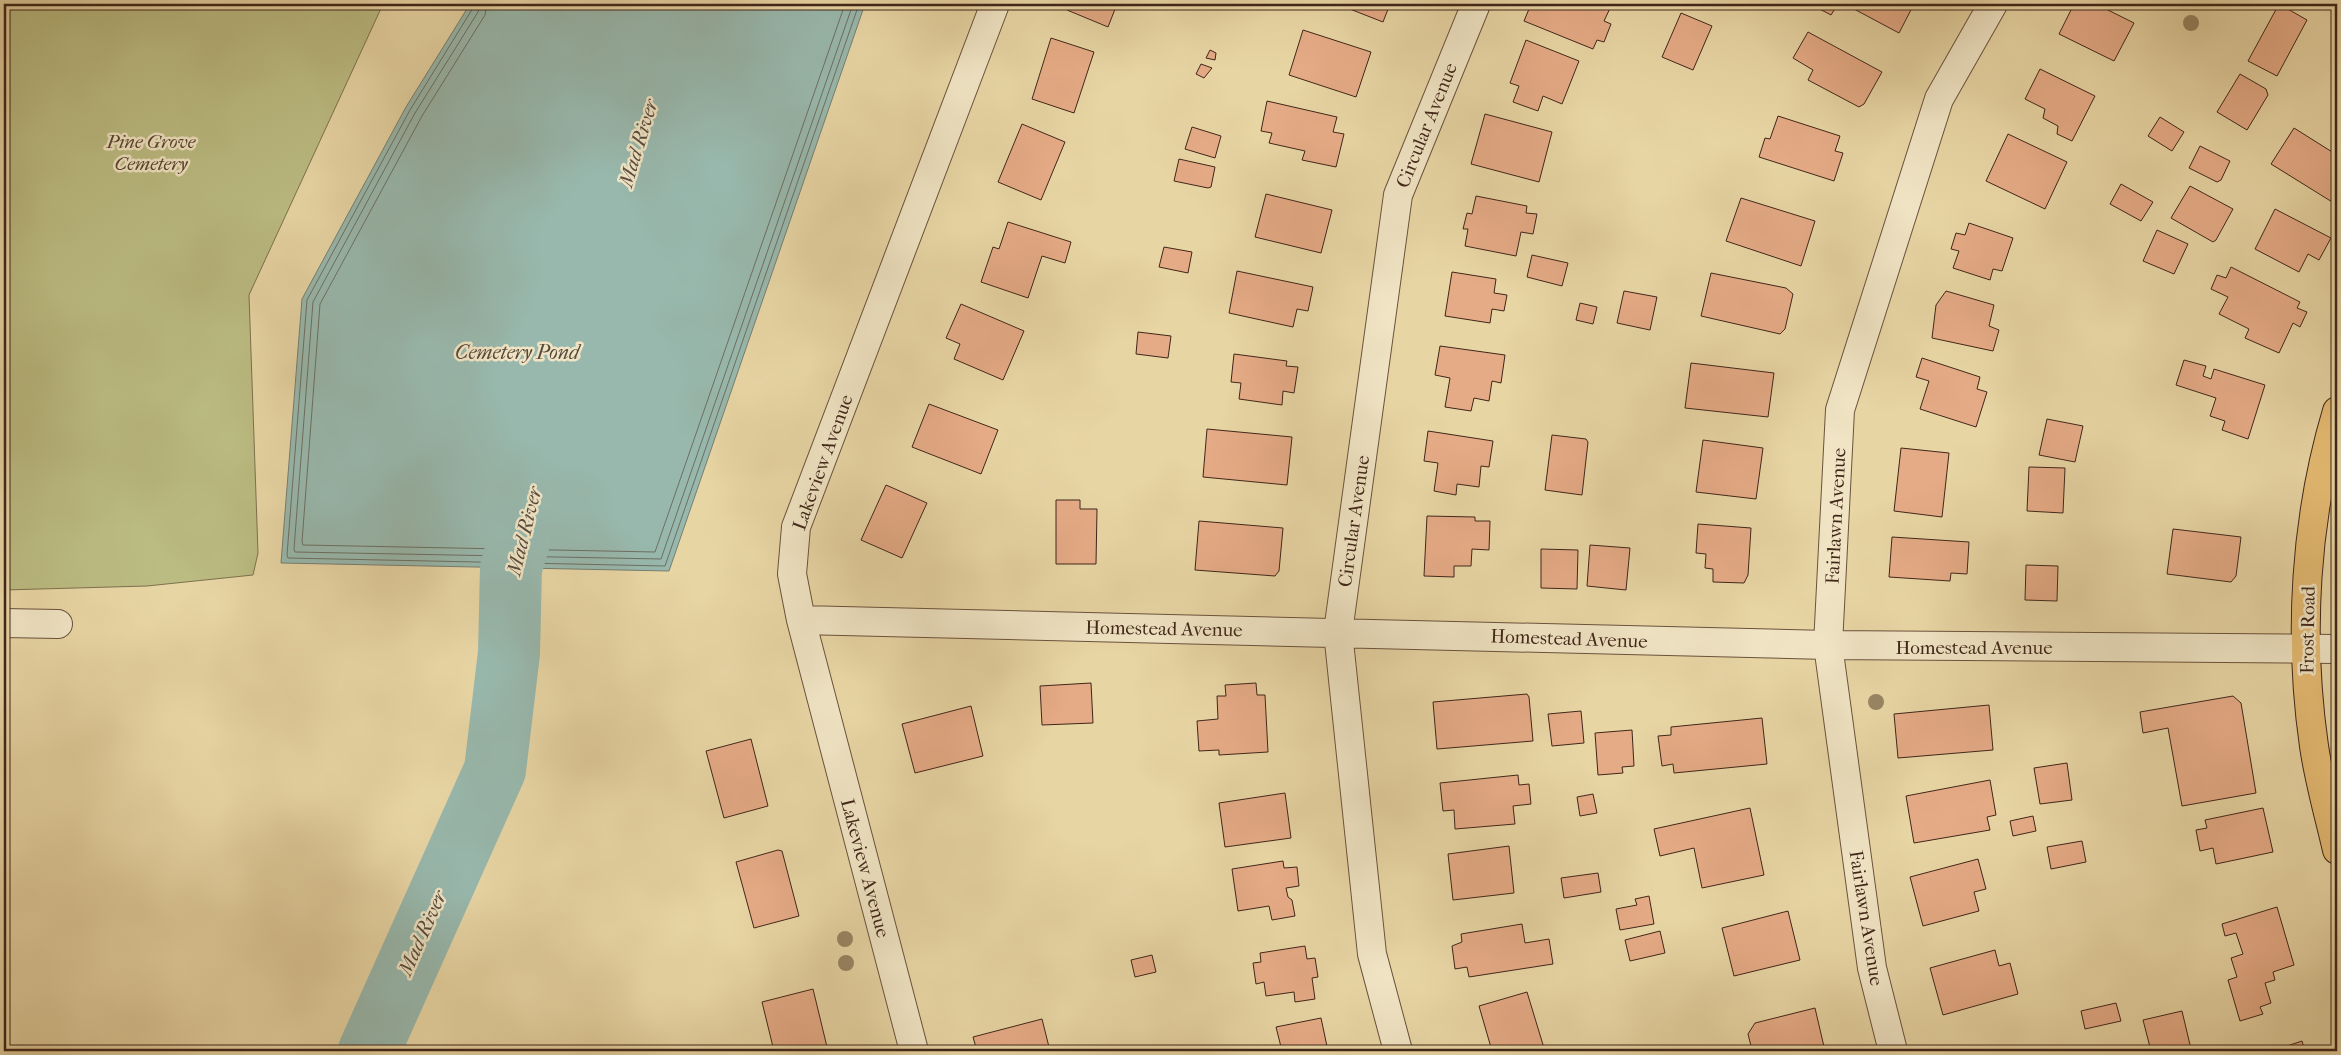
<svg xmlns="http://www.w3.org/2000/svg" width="2341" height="1055" font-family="'IM FELL French Canon',serif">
  <rect width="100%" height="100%" fill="#e8d5a4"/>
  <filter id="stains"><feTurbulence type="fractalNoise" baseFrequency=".004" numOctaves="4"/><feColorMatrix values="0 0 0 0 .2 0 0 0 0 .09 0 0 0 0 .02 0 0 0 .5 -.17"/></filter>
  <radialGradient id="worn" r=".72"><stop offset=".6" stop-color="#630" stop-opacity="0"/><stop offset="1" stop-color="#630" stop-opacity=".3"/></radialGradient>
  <!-- green -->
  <path fill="#bbbc82" stroke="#7e714e" d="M4,4h379l-134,291 9,258 -5,22 -106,11 -143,4z"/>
  <!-- water -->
  <path fill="#98b8ad" stroke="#757e72" d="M470,4h395l-196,567 -388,-8 21,-264 104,-192z"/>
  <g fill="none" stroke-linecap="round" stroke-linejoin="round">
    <!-- shore -->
    <path stroke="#6c6f63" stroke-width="1" d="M473,4v4l-63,102 -103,190 -20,255 1,3 377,8 194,-562
      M480,4l-2,8 -63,101 -102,189 -19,247 1,3 366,7 192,-555
      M487,4l-2,11 -63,101 -102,188 -18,238 1,3 352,7 190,-548"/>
    <!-- river -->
    <path stroke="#98b8ad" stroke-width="62" d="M369,1051l126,-281 14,-117 2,-85 25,-83"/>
  </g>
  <!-- building -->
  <path fill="#e5ab86" stroke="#402619" d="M1069,4h48l-9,23 -41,-17z
    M1337,4h53l-7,18z
    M1527,4h85l-8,17 7,3 -7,18 -7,-2 -4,9 -69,-28 5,-12 -4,-1z
    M1810,4h28l-7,11z
    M1857,4h57l-15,29 -45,-24z
    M2074,4h22l38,19 -20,38 -55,-27z
    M2279,4l28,16 -30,56 -29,-15z
    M1681,13l31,13 -19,44 -31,-13z
    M1303,30l68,22 -15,45 -67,-22z
    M1808,32l74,40 -18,32 -5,3 -51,-27 5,-10 -20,-12z
    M1051,38l43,14 -20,61 -42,-14z
    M1526,40l53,21 -17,43 -19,-8 -5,15 -25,-9 6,-16 -9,-3z
    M1210,50l6,3 -1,7 -9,-2z
    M1201,64l11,4 -8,10 -8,-4z
    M2040,69l55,27 -23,45 -15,-7 1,-8 -15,-8 2,-9 -20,-10z
    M2240,74l26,15 2,6 -21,35 -30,-18z
    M1267,101l70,16 -4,15 11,2 -8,33 -34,-7 3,-9 -36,-8 3,-10 -11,-2z
    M1485,114l67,18 -13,50 -68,-18z
    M1778,116l62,20 -5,15 8,2 -9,28 -75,-24 6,-19 5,1z
    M2160,117l24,15 -12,19 -24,-15z
    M1022,124l43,18 -24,58 -43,-18z
    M1192,127l29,9 -6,22 -30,-9z
    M2294,128l43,27v50l-66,-41z
    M2008,134l59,28 -22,47 -59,-28z
    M2200,146l30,15 -9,19 -4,2 -28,-14z
    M1179,159l36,8 -4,20 -3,1 -34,-7z
    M2121,184l32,18 -12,19 -31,-17z
    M2190,186l43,23 -17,31 -3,2 -42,-24z
    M1266,194l66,16 -11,43 -66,-16z
    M1476,196l51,10 -1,7 11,1 -4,20 -12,-2 -5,24 -51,-10 3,-17h-5l4,-16 5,1z
    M1741,198l74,23 -14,45 -75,-25z
    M2275,209l56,29 -12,22 -11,-6 -9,18 -44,-23z
    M1008,222l63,20 -6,21 -23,-7 -14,42 -47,-16 12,-35 6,2z
    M1969,223l44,15 -11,33 -9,-2 -3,11 -37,-12 6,-17 -8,-2 5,-16 9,2z
    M2157,230l31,14 -14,30 -31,-13z
    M1164,247l28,5 -4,21 -29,-6z
    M1532,255l36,8 -6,23 -35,-9z
    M2231,267l69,35 -3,6 10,4 -7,15 -7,-4 -14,30 -34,-15 4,-9 -30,-15 9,-17 -17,-8 6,-14 9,3z
    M1237,271l76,16 -5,24 -11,-2 -4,18 -64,-14z
    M1452,272l44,7 -2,14 13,2 -3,16 -12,-2 -2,14 -45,-7z
    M1711,273l75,15 7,6 -8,35 -5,5 -79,-18z
    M1624,291l33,6 -7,33 -33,-7z
    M1946,291l48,14 -5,21 10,4 -6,21 -61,-13 4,-33z
    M1580,303l17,4 -4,17 -17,-4z
    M961,304l63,27 -21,49 -49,-21 6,-15 -14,-6z
    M1138,332l33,4 -3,22 -32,-4z
    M1440,346l65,9 -4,28 -9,-2 -3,20 -15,-3 -3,13 -26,-4 5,-29 -15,-3z
    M1234,354l53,7 -1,5 12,1 -4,26 -11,-2 -1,14 -43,-6 2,-16 -10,-1z
    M1922,358l58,19 -3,12 10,3 -11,35 -56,-18 9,-28 -13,-4z
    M2184,360l22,6 -3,10 8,3 3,-10 51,16 -17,54 -26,-9 3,-9 -15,-5 6,-18 -40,-13z
    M1691,363l83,10 -6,44 -83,-9z
    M929,404l69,26 -17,44 -69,-27z
    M2047,419l36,7 -8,36 -36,-7z
    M1207,429l85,8 -5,48 -84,-8z
    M1428,431l65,10 -4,26 -8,-1 -2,21 -22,-3 -1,11 -22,-4 4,-28 -14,-2z
    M1552,435l34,4 2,3 -6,53 -37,-5z
    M1703,440l60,8 -7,51 -60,-7z
    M1901,448l48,5 -7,64 -48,-6z
    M2029,467l36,1 -2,45 -36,-2z
    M886,485l41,18 -25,55 -41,-18z
    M1056,500h24v9h17l-1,55h-40z
    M1427,516l48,1v4h15l-1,29 -17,-1 -1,17h-17v11l-30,-1z
    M1199,521l84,7 -4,43 -4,5 -80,-6z
    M1698,524l53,4 -3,47 -4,8 -31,-1v-13l-8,-1 1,-14 -10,-1z
    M2173,529l68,8 -5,39 -5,6 -64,-8z
    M1892,537l77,5 -2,32 -16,-1 -1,8 -61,-4z
    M1590,545l40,3 -4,42 -39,-4z
    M1541,549l37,1 -1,39 -36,-1z
    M2026,565l32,1 -1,35 -32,-1z
    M1091,683l2,40 -51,2 -2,-39z
    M1256,683l1,12h8l3,57 -49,3v-5l-20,1 -2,-30 21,-2 -1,-23h9l-1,-11z
    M1527,694l2,3 4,44 -96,8 -4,-47z
    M2233,696l8,7 15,90 -74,13 -14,-78 -25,5 -3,-21z
    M1989,705l4,45 -95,8 -4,-44z
    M971,706l12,50 -68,17 -13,-49z
    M1581,711l3,32 -32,3 -4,-32z
    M1762,718l5,46 -93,9 -1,-9 -11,2 -4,-30 13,-1v-8z
    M1632,730l2,36 -12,1 1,6 -25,2 -3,-42z
    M751,739l17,67 -44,12 -18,-67z
    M2067,763l5,37 -32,4 -6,-36z
    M1518,775l1,10 10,-1 2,20 -18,2 2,18 -60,5 -1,-19 -11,1 -3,-28z
    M1990,780l6,35 -9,2 3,13 -76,13 -8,-47z
    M1285,793l6,45 -66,9 -6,-44z
    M1593,794l4,19 -17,3 -3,-19z
    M1750,808l14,67 -62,13 -8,-40 -34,8 -6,-27z
    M2263,808l10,44 -57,12 -3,-16 -13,3 -4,-21 11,-2 -2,-8z
    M2033,816l3,15 -23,5 -3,-15z
    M2082,841l4,21 -35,7 -4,-22z
    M1509,846l5,47 -61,7 -5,-46z
    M778,850l4,1 17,65 -45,12 -18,-66z
    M1978,859l8,30 -12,3 5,19 -56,15 -13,-49z
    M1283,861l1,7 13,-1 2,19 -13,2 2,9 4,3 3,16 -23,4 -3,-14 -31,5 -6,-42z
    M1598,873l3,19 -37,6 -3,-20z
    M1649,896l5,28 -34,6 -4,-21 21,-4 -2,-6z
    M2277,907l17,58 -21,7 2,8 -10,3 6,20 -11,4 3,7 -23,7 -12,-41 9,-3 -6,-19 12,-4 -7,-21 -11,3 -3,-12z
    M1788,911l12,49 -66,16 -12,-48z
    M1522,924l3,19 24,-4 4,25 -84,13 -2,-10 -12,2 -3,-23 10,-4 -1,-8z
    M1660,931l5,22 -35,8 -5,-21z
    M1305,946l2,13 8,-1 3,19 -6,1 3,21 -20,3 -1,-10 -28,4 -2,-14 -8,2 -3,-21 8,-1 -1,-9z
    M1995,950l4,16 11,-3 8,31 -75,21 -13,-47z
    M1152,955l4,17 -21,5 -4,-17z
    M813,989l15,62h-54l-12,-49z
    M1527,992l17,56 -12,3h-40l-13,-45z
    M2116,1003l5,18 -36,8 -4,-18z
    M1815,1008l10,43h-64l-1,-3 -8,2 -4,-16 7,-11z
    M2182,1011l9,38 -9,2h-31l-8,-31z
    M1321,1018l7,33h-46l-6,-24z
    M1042,1019l8,32h-73l-4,-14z
    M2302,1041l3,10h-33z
    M2010,1046l2,5h-19z"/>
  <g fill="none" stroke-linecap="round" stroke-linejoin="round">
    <!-- minor casing -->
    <g stroke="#6a523c" stroke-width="30">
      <path id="minor" d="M801,620l1027,25 509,4
        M4,623l54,1
        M914,1051l-113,-431 -9,-46 4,-47 199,-523
        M1398,1051l-26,-97 -34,-322 60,-437 78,-191
        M1893,1051l-21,-83 -44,-323 12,-235 99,-311 54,-95"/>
    </g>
    <!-- major casing -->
    <g stroke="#402619" stroke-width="30">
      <path id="major" d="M2337,411c-32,107 -39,224 -23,335 5,35 15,69 23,104"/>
    </g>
    <!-- minor -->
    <use href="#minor" stroke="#f0e4c4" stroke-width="28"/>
    <!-- major -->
    <use href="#major" stroke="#e4ba72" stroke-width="28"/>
  </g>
  <!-- trees -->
  <g fill="#998563">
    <circle cx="2191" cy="23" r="8"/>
    <circle cx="1876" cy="702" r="8"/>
    <circle cx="845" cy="939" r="8"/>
    <circle cx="846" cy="963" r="8"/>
  </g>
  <g text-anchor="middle" stroke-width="5" stroke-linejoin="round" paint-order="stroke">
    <!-- street labels -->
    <g font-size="19" fill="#402619" stroke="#f0e4c4">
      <text transform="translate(1426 125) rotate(-68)" y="7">Circular Avenue</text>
      <text transform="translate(822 462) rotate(-70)" y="7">Lakeview Avenue</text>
      <text transform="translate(1835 516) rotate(-87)" y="7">Fairlawn Avenue</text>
      <text transform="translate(1353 521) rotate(-82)" y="7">Circular Avenue</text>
      <text transform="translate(1164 628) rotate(1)" y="7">Homestead Avenue</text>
      <text transform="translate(2307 630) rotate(-89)" y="7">Frost Road</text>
      <text transform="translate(1569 638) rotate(2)" y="7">Homestead Avenue</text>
      <text x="1974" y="654">Homestead Avenue</text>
      <text transform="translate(866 868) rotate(75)" y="7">Lakeview Avenue</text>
      <text transform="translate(1867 918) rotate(81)" y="7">Fairlawn Avenue</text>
    </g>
    <!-- park labels -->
    <g font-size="19" font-style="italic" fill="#59442e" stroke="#f0e4c4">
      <text x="151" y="148">Pine Grove<tspan x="151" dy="22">Cemetery</tspan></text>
    </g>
    <!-- water labels -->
    <g font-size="20" font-style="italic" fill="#564a3e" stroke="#f0e4c4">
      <text transform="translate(638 143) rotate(-73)" y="7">Mad River</text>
      <text x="517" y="359">Cemetery Pond</text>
      <text transform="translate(524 531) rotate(-76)" y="7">Mad River</text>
      <text transform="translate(422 933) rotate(-66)" y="7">Mad River</text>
    </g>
  </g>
  <!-- margin -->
  <rect width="2341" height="1055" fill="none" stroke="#e8d5a4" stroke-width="20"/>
  <rect x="5" y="5" width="2331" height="1045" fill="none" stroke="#402619" stroke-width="2.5"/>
  <rect x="10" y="10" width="2321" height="1035" fill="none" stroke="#402619"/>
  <rect width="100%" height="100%" filter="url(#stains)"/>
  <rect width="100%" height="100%" fill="url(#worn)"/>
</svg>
